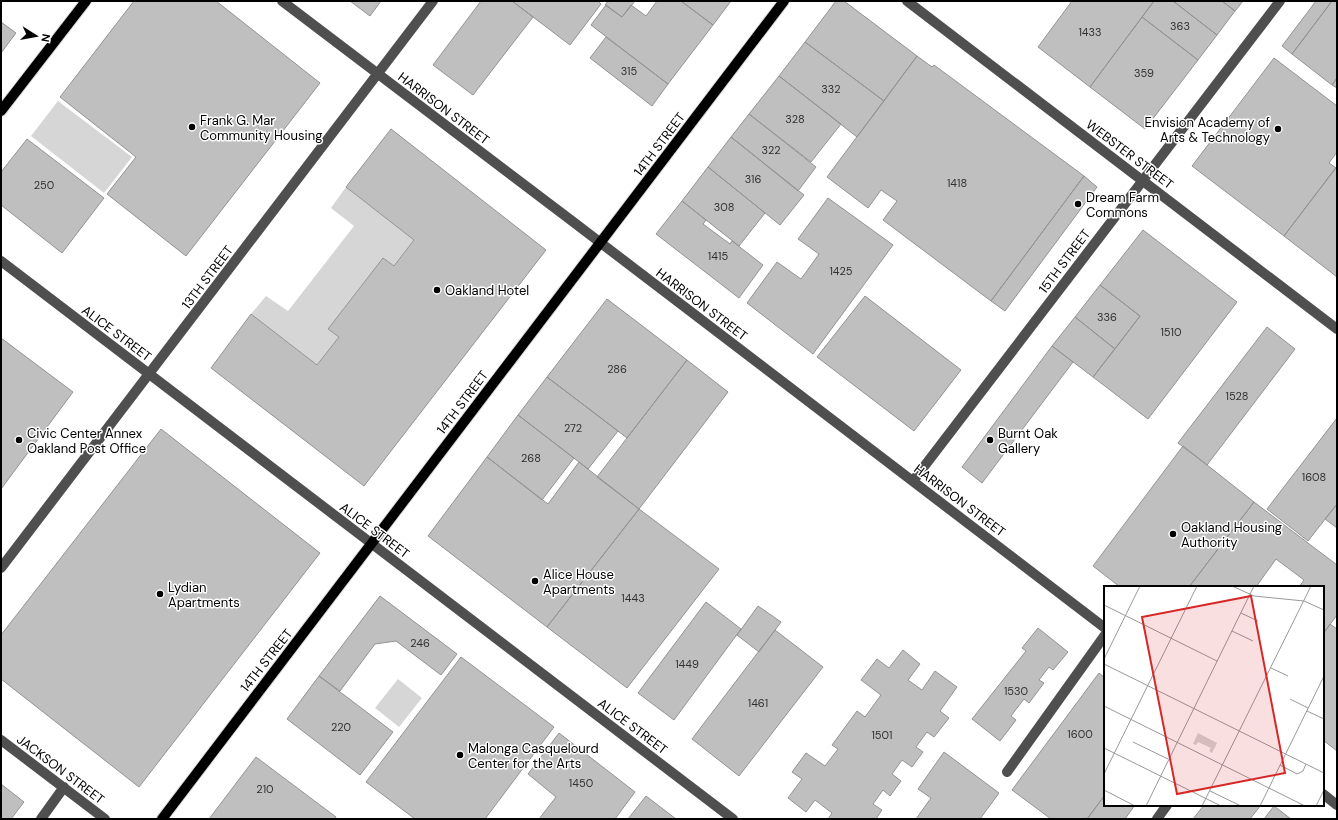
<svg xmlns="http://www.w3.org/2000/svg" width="1338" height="820" font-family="'DM Sans',sans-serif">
  <rect width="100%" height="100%" fill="#fff"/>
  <!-- green -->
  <path fill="#d6d6d6" d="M58,101l74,56 -28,36 -73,-57z
    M346,187l68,53 -20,26 -11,-8 -55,71 11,8 -22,28 -66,-51 15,-18 22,15 66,-85 -23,-18z
    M398,679l24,19 -23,29 -24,-19z"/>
  <!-- building -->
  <path fill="#bfbfbf" stroke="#939393" d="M134,1h82l104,82 -134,173 -79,-62 29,-37 -76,-60z
    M350,1h31l-11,15z
    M481,1h31l21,16 -60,78 -40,-30z
    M512,1h86l3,3 -31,41z
    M608,1h27l-13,16 -17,-12z
    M657,1h24l32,24 -45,59 -77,-59 15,-20 16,12 9,-12 15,11z
    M681,1h50l-18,24z
    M836,1h8l73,55 -33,45 -79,-59z
    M1072,1h82l-64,86 -52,-40z
    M1154,1h19l44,34 -19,25 -56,-43z
    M1173,1h49l13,10 -18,24z
    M1222,1h21l-8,10z
    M1316,1h16l-40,53 -10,-8z
    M1332,1h5v77l-5,7 -40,-31z
    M1142,17l56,43 -53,69 -55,-42z
    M1,22l15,11 -15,20z
    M606,37l62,47 -16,22 -62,-48z
    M805,42l79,59 -27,36 -78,-61z
    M917,56l15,11 2,-2 150,111 -93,125 -108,-81 14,-19 -16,-11 -13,18 -41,-31z
    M1274,58l63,48v46l-8,11 7,5 -52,68 -92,-70z
    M779,76l62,48 -30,38 -62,-48z
    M1337,78v10l-5,-3z
    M749,114l67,53 -18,24 -67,-54z
    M391,129l155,121 -182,236 -153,-118 40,-54 66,51 22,-28 -11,-8 55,-71 11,8 20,-26 -68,-53z
    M731,137l73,58 -24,30 -72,-58z
    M27,139l77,59 -42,55 -61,-48v-33z
    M1337,166v111l-53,-41z
    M708,167l57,46 -26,33 -57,-45z
    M1084,176l13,11 -92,124 -14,-10z
    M828,198l65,47 -80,109 -66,-51 30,-41 24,17 18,-25 -21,-15z
    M682,201l24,19 -3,4 27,20 2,-3 31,24 -24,33 -83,-64z
    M1143,230l94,72 -89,117 -55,-42 47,-61 -40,-31z
    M1100,285l40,31 -25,33 -40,-32z
    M865,296l96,74 -47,61 -97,-74z
    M607,299l80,61 -60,78 -80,-61z
    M1075,317l40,32 -22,28 -41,-31z
    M1267,327l28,22 -88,116 -29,-22z
    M1,338l72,54 -72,97z
    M1052,346l21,16 -91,121 -20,-16z
    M687,360l41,32 -89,117 -42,-32z
    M547,377l71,54 -30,38 -70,-54z
    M518,415l56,43 -32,42 -55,-43z
    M1337,418v86l-29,37 -41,-32z
    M161,429l159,124 -181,234 -138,-108v-44z
    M1183,446l71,56 -65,85h-69l-27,-21z
    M487,457l61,47 31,-42 60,47 -92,118 -119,-91z
    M1254,502l83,63v50l-14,19v-47h-24l5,-7 -28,-21 -20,28h-67z
    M1337,504v24l-12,-9z
    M639,509l80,60 -92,119 -80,-61z
    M380,596l77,58 -16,21 -45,-34 -21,3 -35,47 -21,-15z
    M706,602l35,27 -67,91 -36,-27z
    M758,606l23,16 -22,30 -22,-17z
    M1330,624l7,5v122l-14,-11v-106z
    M1038,628l30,24 -15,18 -4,-3 -10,13 5,3 -15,20 -5,-4 -13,17 5,4 -16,21 -28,-22 54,-68 -4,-3z
    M775,630l48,37 -84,109 -47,-37z
    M903,650l17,14 -12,16 14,10 13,-19 22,16 -17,24 9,7 -15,19 -7,-5 -11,15 7,5 -11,15 -10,-7 -10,14 9,7 -11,15 -7,-6 -10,14 9,6 -6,9h-48l4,-6 -17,-13 -9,12 -18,-14 14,-19 -10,-7 14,-19 19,13 13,-17 -6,-4 25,-34 8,6 16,-22 -20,-15 16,-21 12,9z
    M461,657l93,70 -69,92h-70l-49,-37z
    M1099,673l6,5v117l-18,24h-36l-39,-29z
    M319,676l74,56 -33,43 -73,-56z
    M559,733l76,59 -20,27h-76l17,-22 -28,-23z
    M944,752l55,41 -19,26h-64l15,-21 -13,-9z
    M256,757l80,60 -1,2h-126z
    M1,784l23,18 -13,17h-10z
    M1105,795v10h30l-10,14h-38z
    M646,796l30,23h-48z
    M1204,805h57l-11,14h-57z
    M1274,806l17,13h-27z"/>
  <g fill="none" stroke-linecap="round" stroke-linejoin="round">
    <!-- major casing -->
    <g stroke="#dbdbdb" stroke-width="12">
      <path id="major" d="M1,111l85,-110
        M162,819l622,-818"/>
    </g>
    <!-- minor -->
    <path stroke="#4f4f4f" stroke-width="10" d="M282,1l294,223 529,404
      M907,1l430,328
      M1,261l732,558
      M913,481l367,-480
      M1,568l432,-567
      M1,740l104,79
      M1007,772l98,-137
      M1323,794l14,11
      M41,819l23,-32
      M1157,819l10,-14"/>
    <!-- major -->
    <use href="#major" stroke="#000" stroke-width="10"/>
  </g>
  <!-- markers -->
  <g fill="#000" stroke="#fff" stroke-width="1.5">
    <circle cx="192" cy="127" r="4"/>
    <circle cx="1278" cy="129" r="4"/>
    <circle cx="1078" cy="204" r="4"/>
    <circle cx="437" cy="290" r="4"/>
    <circle cx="19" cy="440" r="4"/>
    <circle cx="990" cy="440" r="4"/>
    <circle cx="1173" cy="534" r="4"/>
    <circle cx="535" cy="581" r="4"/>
    <circle cx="160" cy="594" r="4"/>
    <circle cx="460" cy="755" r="4"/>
  </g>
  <g text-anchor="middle" stroke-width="3" stroke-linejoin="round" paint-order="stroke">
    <!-- number labels -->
    <g font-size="11" fill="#303030">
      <text x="1180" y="30">363</text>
      <text x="1090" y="36">1433</text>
      <text x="629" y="75">315</text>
      <text x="1144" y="77">359</text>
      <text x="831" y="93">332</text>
      <text x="795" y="123">328</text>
      <text x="771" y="154">322</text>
      <text x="753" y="183">316</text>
      <text x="957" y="187">1418</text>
      <text x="44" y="189">250</text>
      <text x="724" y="211">308</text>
      <text x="718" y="260">1415</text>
      <text x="841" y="275">1425</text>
      <text x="1107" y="321">336</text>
      <text x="1171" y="336">1510</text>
      <text x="617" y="373">286</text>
      <text x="1237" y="400">1528</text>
      <text x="573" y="432">272</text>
      <text x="531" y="462">268</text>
      <text x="1314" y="481">1608</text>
      <text x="633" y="602">1443</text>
      <text x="420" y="647">246</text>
      <text x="687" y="668">1449</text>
      <text x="1016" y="695">1530</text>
      <text x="758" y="707">1461</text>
      <text x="341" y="731">220</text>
      <text x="1080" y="738">1600</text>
      <text x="882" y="739">1501</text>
      <text x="581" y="787">1450</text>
      <text x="265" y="793">210</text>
    </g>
    <!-- street labels -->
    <g font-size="13" fill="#000" stroke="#fff">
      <text transform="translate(444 108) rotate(37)" y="5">HARRISON STREET</text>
      <text transform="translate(659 144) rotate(-53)" y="5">14TH STREET</text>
      <text transform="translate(1130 154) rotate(37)" y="5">WEBSTER STREET</text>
      <text transform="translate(1064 261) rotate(-53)" y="5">15TH STREET</text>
      <text transform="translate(207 277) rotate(-53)" y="5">13TH STREET</text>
      <text transform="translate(702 304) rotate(37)" y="5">HARRISON STREET</text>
      <text transform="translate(117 333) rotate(37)" y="5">ALICE STREET</text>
      <text transform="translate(462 402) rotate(-53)" y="5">14TH STREET</text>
      <text transform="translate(960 500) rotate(37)" y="5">HARRISON STREET</text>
      <text transform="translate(375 530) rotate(37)" y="5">ALICE STREET</text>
      <text transform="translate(266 660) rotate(-52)" y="5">14TH STREET</text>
      <text transform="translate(633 726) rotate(37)" y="5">ALICE STREET</text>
      <text transform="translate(61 769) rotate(37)" y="5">JACKSON STREET</text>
    </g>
    <!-- poi labels -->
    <g font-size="13" fill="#000" stroke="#fff" text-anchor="start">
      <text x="200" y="125">Frank G. Mar<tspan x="200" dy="15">Community Housing</tspan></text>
      <text x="1270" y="127" text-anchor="end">Envision Academy of<tspan x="1270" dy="15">Arts &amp; Technology</tspan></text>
      <text x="1086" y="202">Dream Farm<tspan x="1086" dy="15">Commons</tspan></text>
      <text x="445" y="295">Oakland Hotel</text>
      <text x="27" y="438">Civic Center Annex<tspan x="27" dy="15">Oakland Post Office</tspan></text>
      <text x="998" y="438">Burnt Oak<tspan x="998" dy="15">Gallery</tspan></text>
      <text x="1181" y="532">Oakland Housing<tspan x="1181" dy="15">Authority</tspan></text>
      <text x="543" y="579">Alice House<tspan x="543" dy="15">Apartments</tspan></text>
      <text x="168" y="592">Lydian<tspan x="168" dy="15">Apartments</tspan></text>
      <text x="468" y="753">Malonga Casquelourd<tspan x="468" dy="15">Center for the Arts</tspan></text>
    </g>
  </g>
  <!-- overview -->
  <g transform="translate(1104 586)">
    <rect width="220" height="220" fill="#fff"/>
    <path d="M94,147l19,10 -5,10 -3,-2 2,-3 -13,-6 -2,3 -3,-1z" fill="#d6d6d6"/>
    <path fill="none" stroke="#999" stroke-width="1" d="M128,0l22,10 50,5 20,9M0,19l113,56M137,27l17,8M128,45l21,10M0,73l36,-73M0,78l220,109M167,82l17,8M186,113l18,9M0,120l201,100M203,125l17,8M29,156l35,17M0,162l117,58M176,179l17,9 6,-3 3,-7M0,188l93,-188M0,204l31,16M106,205l31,15M42,220l108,-220M98,220l109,-220M156,220l64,-130M212,220l8,-16"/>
    <path fill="#d62828" fill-opacity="0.15" stroke="#d62828" stroke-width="2" d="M147,10l34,177 -108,21 -35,-177z"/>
    <rect width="220" height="220" fill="none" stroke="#000" stroke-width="2"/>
  </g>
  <!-- border -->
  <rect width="1338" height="820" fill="none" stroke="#000000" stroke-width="4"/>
  <!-- north arrow -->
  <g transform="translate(36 36) rotate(101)" stroke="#ffffff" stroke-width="3" paint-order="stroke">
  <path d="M0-3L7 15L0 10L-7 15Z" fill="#000000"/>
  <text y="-6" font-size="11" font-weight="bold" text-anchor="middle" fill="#000000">N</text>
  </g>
</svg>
